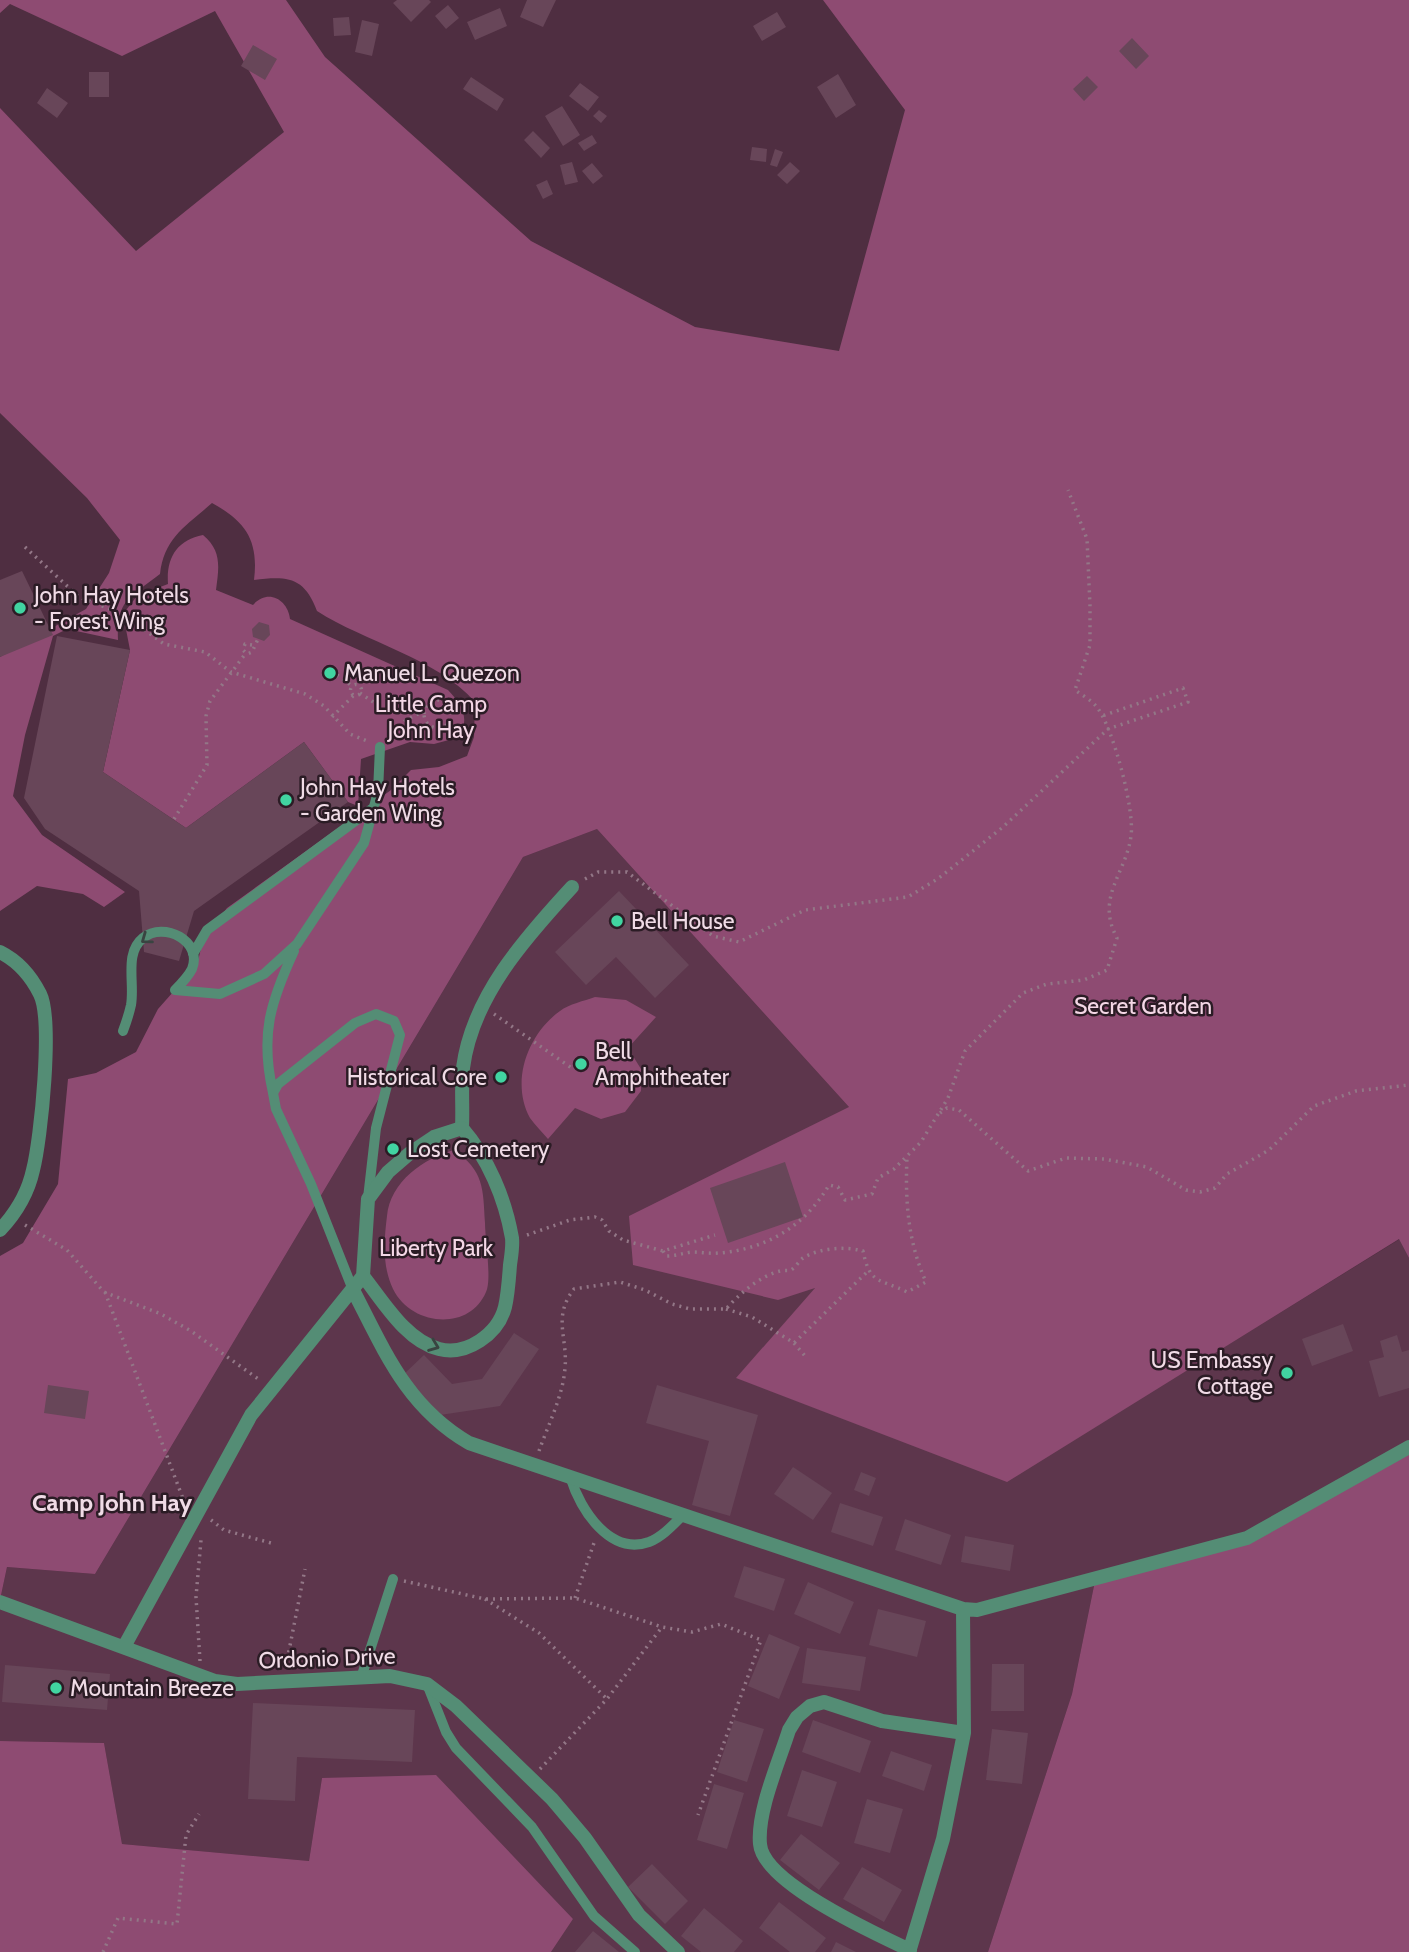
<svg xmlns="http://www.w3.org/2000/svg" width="1409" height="1952" font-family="Cabin,sans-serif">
  <rect width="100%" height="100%" fill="#4f2e41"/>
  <!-- built -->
  <path fill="#5d364c" d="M597,829l252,278 30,108 -142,163 270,103 393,-242 9,19v189l-162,91 -152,43 -23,113 -84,258h-437l22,-33 -251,-141 -13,83 -187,-17 -18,-101 -104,-2v-141l7,-33 88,7 428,-717z"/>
  <!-- green -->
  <path fill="#8e4b72" d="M0,0h286l39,57 206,184 164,86 144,24 66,-241 -82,-110h586v1258l-10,-19 -392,243 -271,-104 79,-90 -37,12 -145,-35 -4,-49 220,-109 -252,-278 -74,28 -428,717 -88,-7 -7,33v-344l23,-13 35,-59 10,-105 28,-6 40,-21 22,-43 39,-44 6,-25 24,-32 164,-118 20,-20 28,-3 28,-11 7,-19 1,-35c-38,-44 -110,-60 -158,-91 -13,-34 -29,-35 -63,-31 5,-40 -9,-59 -42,-77 -26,23 -48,35 -52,71 -29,23 -44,25 -42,66l-51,-11 -14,7 -28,99 -12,61 29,39 83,57 -21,15 -21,-13 -46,-8 -37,25v-254l86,-48 23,-36 11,-33 -33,-42 -87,-85v-305l136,143 148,-119 -69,-121 -93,45 -112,-52 -10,9z
    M203,535c19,16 16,32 13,55l37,15c15,-17 35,-5 37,14l158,71c15,16 21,27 12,47l-26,7 -24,-2 -49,17 -3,47 -10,-4 -44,-60 -118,86 -83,-56 27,-122 -7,-36 14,-18 31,-12c-2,-26 9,-44 35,-49z
    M595,997l31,3 30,17 -28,31 13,21v22l-16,21 -24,7 -26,-11 -27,31c-6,-7 -13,-14 -18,-21 -20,-37 -2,-84 30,-107 9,-7 24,-10 35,-14z
    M454,1150c30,21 29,38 31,73 0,16 7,57 1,69 -17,40 -75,34 -93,-3 -11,-23 -9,-49 -6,-73 3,-34 37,-58 67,-66z
    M1409,1447v505h-421l84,-258 23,-113 152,-43z
    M0,1741l104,2 18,101 187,17 13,-83 114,-3 137,144 -22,33h-551z"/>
  <!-- building -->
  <path fill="#684659" d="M397,0h32l2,2 -20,20 -18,-19z
    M527,0h29l-13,27 -23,-10z
    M448,5l11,13 -13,11 -11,-13z
    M500,8l7,18 -32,14 -8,-18z
    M777,12l9,15 -24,14 -9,-15z
    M349,17l2,18 -17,1 -1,-18z
    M362,20l17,4 -7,32 -17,-4z
    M1132,38l17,18 -13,13 -17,-18z
    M253,45l24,14 -12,21 -24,-14z
    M89,72h20v25h-20z
    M838,74l18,31 -20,13 -19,-31z
    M1087,76l11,11 -14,14 -11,-12z
    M471,77l33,22 -7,12 -34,-22z
    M580,83l19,14 -11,14 -19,-15z
    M47,88l21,15 -11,15 -20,-15z
    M562,106l18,29 -17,11 -18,-30z
    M599,110l8,6 -6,7 -8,-7z
    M533,131l17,17 -9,10 -17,-18z
    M592,135l5,8 -13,8 -6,-8z
    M752,147l15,2 -1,13 -16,-2z
    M775,149l8,3 -6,15 -7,-2z
    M572,162l6,20 -13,3 -5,-20z
    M790,162l10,9 -13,13 -10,-9z
    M592,163l11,13 -10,8 -11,-13z
    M547,180l6,14 -10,5 -7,-14z
    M22,571l31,64 -53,22v-77z
    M259,622l10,3 1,10 -6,6 -11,-4 -1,-8z
    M57,636l73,14 -27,122 83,56 118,-86 44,60 -154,109 -15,50 -35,-9 -5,-61 -94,-62 -21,-31z
    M619,891l70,74 -34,33 -39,-41 -30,28 -31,-33z
    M785,1162l18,55 -75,26 -18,-55z
    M1343,1324l10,27 -41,15 -10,-27z
    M514,1333l25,16 -39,57 -60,9 -37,-40 21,-20 28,29 30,-5z
    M1397,1335l5,17 7,-2v38l-30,9 -10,-36 15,-4 -4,-16z
    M48,1385l41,6 -4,28 -41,-6z
    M657,1385l101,30 -28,101 -38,-11 17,-64 -63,-18z
    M793,1467l39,26 -19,27 -39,-26z
    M861,1472l15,6 -7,18 -15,-6z
    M840,1503l43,14 -10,29 -42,-14z
    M905,1519l46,16 -10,30 -46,-15z
    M965,1536l49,9 -4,26 -49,-9z
    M744,1566l41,13 -11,32 -40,-14z
    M808,1582l46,20 -14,32 -46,-20z
    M878,1609l48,12 -9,36 -48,-12z
    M769,1634l31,13 -21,52 -31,-13z
    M807,1648l59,9 -6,34 -58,-8z
    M992,1664h32v47h-33z
    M5,1665l105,9 -3,36 -105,-8z
    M253,1703l162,7 -3,52 -115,-5 -2,44 -47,-2z
    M734,1720l30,9 -17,53 -30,-10z
    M813,1720l58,21 -11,32 -58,-21z
    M992,1729l36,4 -6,51 -36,-4z
    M891,1751l41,14 -8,26 -42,-15z
    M802,1770l35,12 -15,45 -35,-11z
    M714,1784l30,9 -17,56 -30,-9z
    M867,1799l36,10 -13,44 -36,-10z
    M801,1834l39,29 -21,27 -39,-30z
    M652,1864l36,37 -23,23 -37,-37z
    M862,1867l40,23 -18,32 -41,-23z
    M779,1902l47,36 -11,14h-25l-31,-24z
    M704,1908l39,33 -9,11h-33l-20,-16z
    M593,1931l26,21h-44z
    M836,1942l20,10h-25z"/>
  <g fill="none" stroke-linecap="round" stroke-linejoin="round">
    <!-- path -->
    <path stroke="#937787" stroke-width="3.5" stroke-dasharray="2 5" stroke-linecap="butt" d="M25,547l54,50 44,17 41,30 41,8 26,20 74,22 19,12 26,28 17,7
      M252,645l-7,-1 -2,6 4,4 5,-2 6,-13
      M337,675l15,11
      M350.5 690a5.5 5.5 0 1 1 11 0a5.5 5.5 0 1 1-11 0Z
      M360,693l16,11
      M424 714a14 14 0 1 1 28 0a14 14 0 1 1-28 0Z
      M332,717l22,-22
      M390,737l16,-17 18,-9
      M174,819l33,-54 -1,-49 4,-15 36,-48
      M585,879l13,-7h29l86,64 26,6 66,-32 103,-13 31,-19 64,-51 105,-98 80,-27 -5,-14 -81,28
      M494,1014l79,55
      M940,1113l7,-5 12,2 69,61 38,-13 38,1 43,8 39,23 14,2 15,-4 12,-14 42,-24 45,-44 42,-15 53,-6
      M25,1225l42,25 37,42 57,22 30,17 70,50
      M527,1235l43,-15 25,-3 7,3 7,11 14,9 40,11 52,-16
      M663,1251l3,5c10,0 17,-3 26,-4 9,0 18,2 27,1 48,-4 86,-27 110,-68l9,2 7,13 27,-6 6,-16 16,-9 27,-27 27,-44 17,-47 58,-58 24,-9 37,-4 23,-10 10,-32c-22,-41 9,-64 14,-102 4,-25 -18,-110 -35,-130 -5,-6 -14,-11 -21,-16l15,-45v-39l-3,-67 -19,-49
      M105,1292l80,212
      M726,1309l26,8 42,26 73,-71
      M794,1343l11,13
      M539,1451c9,-26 24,-55 26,-83 3,-30 -13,-51 9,-79l46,-7 25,8 27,14 18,5h36c13,-15 34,-33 54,-38 4,-1 8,0 11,-1 5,-3 8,-9 12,-12 16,-10 42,-12 60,-7 7,34 16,27 44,41l19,-10c-18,-40 -21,-81 -19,-124
      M211,1520l13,10 47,13
      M404,1581l81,18 90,-1 87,29 30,5 29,-8 40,16 -63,175
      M575,1598l20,-58
      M485,1599l54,34 68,66
      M200,1661l-4,-64 5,-57
      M286,1666l19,-97
      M540,1769l67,-70 55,-72
      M103,1952l15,-34 59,6 9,-89 13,-21"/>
    <!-- service -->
    <path stroke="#548d75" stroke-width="10" d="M193,954l14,-24 166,-122
      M175,990l45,4 44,-20 33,-30 67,-101 14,-51 2,-45
      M123,1031c3,-8 6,-17 8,-26 4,-22 -7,-52 12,-67 21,-17 60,3 49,31 -4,8 -11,15 -17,21
      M273,1093c-13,-58 -3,-90 21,-142
      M353,1290l-42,-106 -35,-75 -3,-16 5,-9 77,-61 21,-9 18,7 6,14 -24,93 -8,70
      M571,1479c9,30 39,77 78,63 13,-5 24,-17 34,-27
      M361,1678l32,-99
      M427,1684l19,48 10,16 76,79 62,89 41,36"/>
    <!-- pedestrian -->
    <path stroke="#548d75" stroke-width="14" d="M462,1128c1,-20 -1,-40 1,-60 9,-71 62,-130 109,-181"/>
    <!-- minor -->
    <path stroke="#548d75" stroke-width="14" d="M353,1290c32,62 54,117 116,153l494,166 14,1 270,-72 162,-91
      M0,1602l215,79 22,3 153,-8 37,8 29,22 96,93 33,39 54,77 39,37
      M125,1645l126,-230 112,-139 5,-77 20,-27 22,-19 24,-16 28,-9c26,30 43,70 50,110 1,9 -1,19 -2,27 -1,14 -2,29 -5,42 -7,27 -38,49 -66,42 -33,-8 -56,-48 -76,-73
      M910,1950c-34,-16 -147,-67 -150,-106 -3,-33 19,-82 29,-114l8,-13 13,-11 14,-4 58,19 82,12
      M909,1952l34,-113 21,-106 -1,-124"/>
    <!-- tertiary -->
    <path stroke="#548d75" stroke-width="14" d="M0,952c18,9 31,24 40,42 13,26 1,145 -7,176 -5,23 -17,43 -33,60"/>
  </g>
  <!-- one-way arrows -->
  <defs><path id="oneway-chevron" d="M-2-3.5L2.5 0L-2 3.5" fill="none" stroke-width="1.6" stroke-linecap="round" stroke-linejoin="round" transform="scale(1.75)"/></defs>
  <g stroke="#394441">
    <use href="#oneway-chevron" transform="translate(146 939) rotate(144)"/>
    <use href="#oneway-chevron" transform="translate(434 1346) rotate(21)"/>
  </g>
  <!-- markers -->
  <g fill="#41d4a1" stroke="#2b1c25" stroke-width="2.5">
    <circle cx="20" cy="608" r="7"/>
    <circle cx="330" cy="673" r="7"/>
    <circle cx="286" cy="800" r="7"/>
    <circle cx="617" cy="921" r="7"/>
    <circle cx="581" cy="1064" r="7"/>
    <circle cx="501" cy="1077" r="7"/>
    <circle cx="393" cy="1149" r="7"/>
    <circle cx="1287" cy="1373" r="7"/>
    <circle cx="56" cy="1688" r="7"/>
  </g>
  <g text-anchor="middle" stroke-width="5" stroke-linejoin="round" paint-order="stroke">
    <!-- poi labels -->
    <g font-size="23" fill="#f0dbe6" stroke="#2b1c25" text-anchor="start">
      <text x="34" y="603">John Hay Hotels<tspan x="34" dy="26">- Forest Wing</tspan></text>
      <text x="344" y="681">Manuel L. Quezon</text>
      <text x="300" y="795">John Hay Hotels<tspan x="300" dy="26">- Garden Wing</tspan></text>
      <text x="631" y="929">Bell House</text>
      <text x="595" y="1059">Bell<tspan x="595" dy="26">Amphitheater</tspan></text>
      <text x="487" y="1085" text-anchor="end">Historical Core</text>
      <text x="407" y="1157">Lost Cemetery</text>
      <text x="1273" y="1368" text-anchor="end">US Embassy<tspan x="1273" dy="26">Cottage</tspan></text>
      <text x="70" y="1696">Mountain Breeze</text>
    </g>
    <!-- park labels -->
    <g font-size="23" fill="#f4d7e6" stroke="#2b1c25">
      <text x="431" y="712">Little Camp<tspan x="431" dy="26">John Hay</tspan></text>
      <text x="1143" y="1014">Secret Garden</text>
      <text x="436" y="1256">Liberty Park</text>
    </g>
    <!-- street labels -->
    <g font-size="23" fill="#f0dbe6" stroke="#2b1c25">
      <text transform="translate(327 1658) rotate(-2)" y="8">Ordonio Drive</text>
    </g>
    <!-- neighbourhood labels -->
    <g font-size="24" font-weight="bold" fill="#f0dbe6" stroke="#2b1c25">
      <text x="112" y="1511">Camp John Hay</text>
    </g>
  </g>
</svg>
